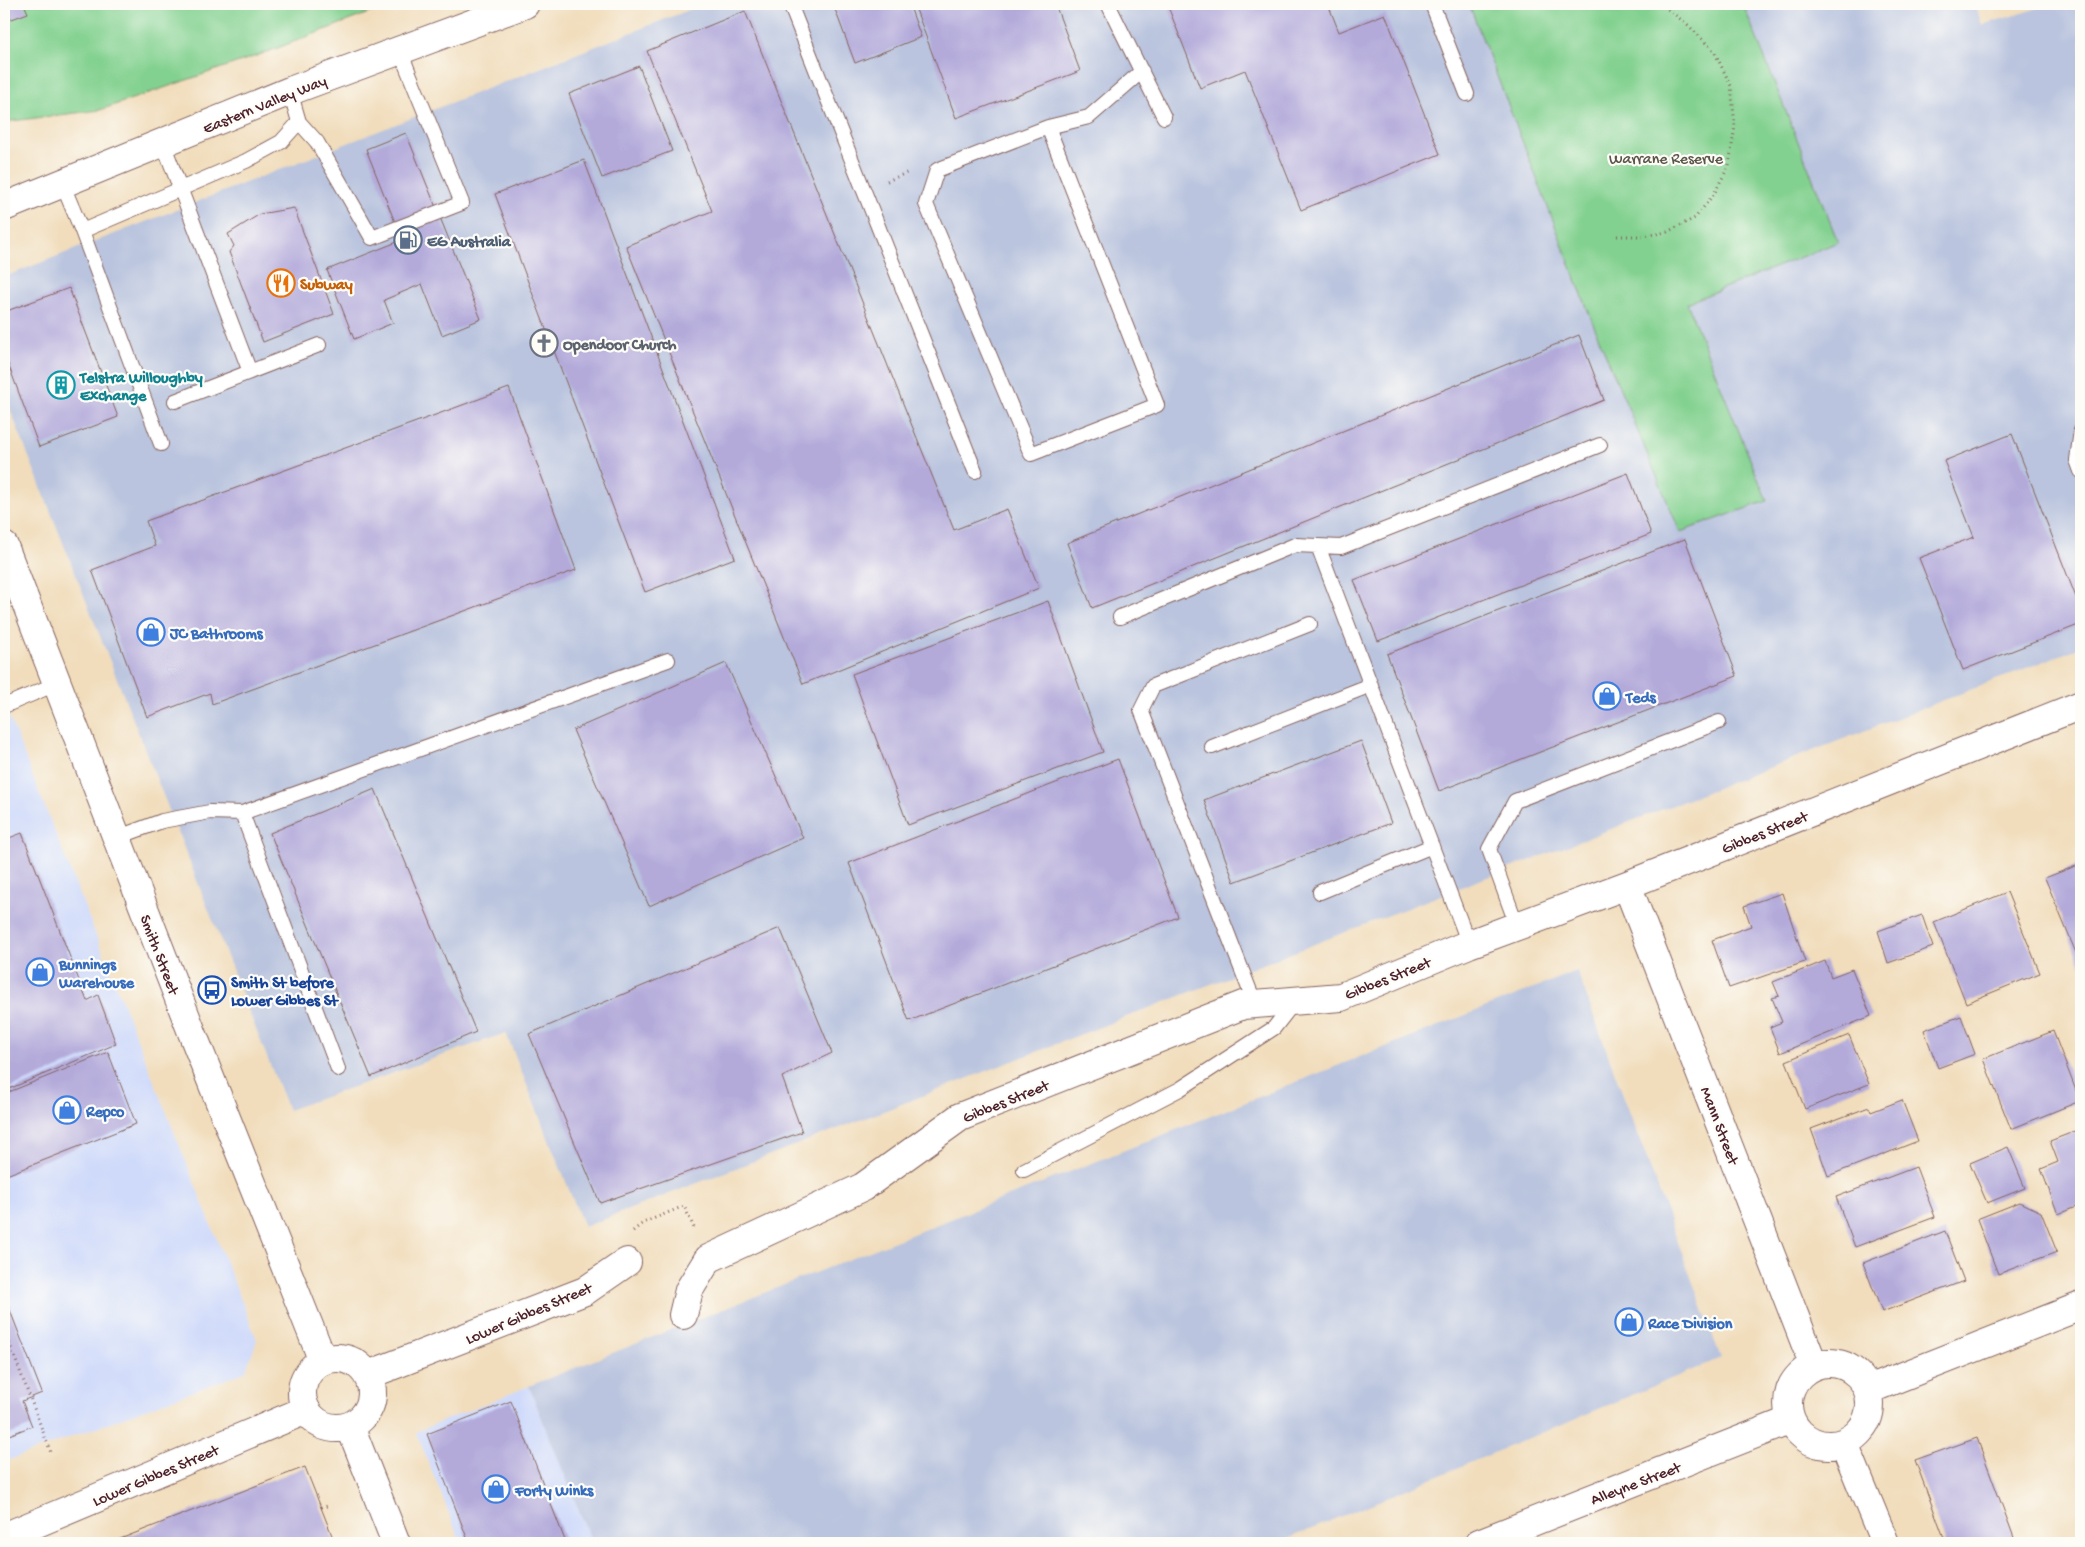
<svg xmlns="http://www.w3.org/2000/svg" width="2085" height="1547" font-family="'Gochi Hand',sans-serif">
  <rect width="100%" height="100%" fill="#fdfcf7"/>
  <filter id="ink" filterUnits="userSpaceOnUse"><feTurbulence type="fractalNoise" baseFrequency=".02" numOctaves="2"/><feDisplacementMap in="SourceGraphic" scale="10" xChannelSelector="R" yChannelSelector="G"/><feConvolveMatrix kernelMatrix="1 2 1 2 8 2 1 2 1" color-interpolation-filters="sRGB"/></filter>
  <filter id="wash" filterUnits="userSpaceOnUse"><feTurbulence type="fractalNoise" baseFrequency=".0096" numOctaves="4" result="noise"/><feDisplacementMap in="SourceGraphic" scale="20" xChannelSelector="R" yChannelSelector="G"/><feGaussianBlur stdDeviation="1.12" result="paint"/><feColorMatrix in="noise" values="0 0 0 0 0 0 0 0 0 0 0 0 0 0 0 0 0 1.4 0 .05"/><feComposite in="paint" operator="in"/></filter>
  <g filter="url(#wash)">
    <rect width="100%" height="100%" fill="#f1ddbc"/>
    <!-- built -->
    <path fill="#cfdafa" d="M4,704l253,636 -12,32 -241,90z
      M529,1386l63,157h-131l-45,-111z"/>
    <!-- industrial -->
    <path fill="#bac4de" d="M704,4h765l369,238 -95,-238h232l7,21 69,-21h30v643l-1497,580 -78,-194 -218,77 -284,-716v-117z
      M1577,971l144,387 -443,185h-686l-63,-157z"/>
    <!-- green -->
    <path fill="#83d190" stroke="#66785e" d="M4,4h388l-130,50 -162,56 -96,12z
      M1469,4h274l95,238 -151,61 80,198 -87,31 -82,-196z"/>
    <g id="blocks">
      <!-- building -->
      <path fill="#b3aada" d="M4,4h20l4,9 -24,9z
        M833,4h76l12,33 -66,26z
        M914,4h141l25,67 -124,47z
        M1167,4h161l11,28 46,-18 55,140 -139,56 -56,-140 -45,18z
        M745,11l209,519 53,-21 32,79 -236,96 -177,-438 86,-35 -65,-160z
        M639,66l33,85 -70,27 -33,-84z
        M406,133l75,186 -39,16 -20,-51 -38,16 9,23 -39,16 -27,-69 75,-30 -36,-91z
        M584,160l151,398 -90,34 -150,-398z
        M294,208l40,106 -71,28 -34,-90 5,-6 -6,-12 32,-20z
        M69,288l49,129 -79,30 -35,-94v-41z
        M1579,335l25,65 -512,208 -25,-65z
        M509,388l67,182 -364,134 -2,-11 -63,24 -55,-147 63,-24 -9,-25z
        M2012,434l69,176v14l-118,46 -44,-112 55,-21 -30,-76z
        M1628,473l23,61 -273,107 -24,-61z
        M1685,539l52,137 -298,115 -52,-137z
        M1048,601l55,151 -195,73 -56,-151z
        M726,663l77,175 -154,68 -76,-176z
        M1361,741l30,82 -157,59 -30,-82z
        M1118,759l60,158 -269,104 -60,-158z
        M375,789l101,243 -105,45 -101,-244z
        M22,833l65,168 11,-6 18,49 -112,47v-251z
        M2081,864v101l-36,-87z
        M2007,892l33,81 -74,30 -32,-81z
        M1782,893l23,69 -76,26 -17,-48 39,-14 -7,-20z
        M1922,915l11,32 -45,16 -10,-32z
        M780,928l52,125 -50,24 20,55 -202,71 -71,-169z
        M1825,961l6,16 21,-8 19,47 -91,37 -10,-26 12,-5 -10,-24 7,-2 -6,-14z
        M1961,1016l14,38 -37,14 -14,-38z
        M2053,1031l27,70 -69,28 -28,-70z
        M1849,1035l20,49 -64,25 -19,-48z
        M108,1052l28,72 -132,52v-82z
        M1902,1100l16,41 -90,35 -17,-47 58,-22 2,5z
        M2081,1129v76l-23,9 -17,-45 17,-7 -8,-21z
        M2008,1147l17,41 -38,15 -17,-40z
        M1916,1167l19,50 -80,30 -19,-50z
        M2020,1202l21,10 16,40 -59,22 -21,-55z
        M1945,1231l19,50 -82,31 -19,-49z
        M4,1295l38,98 -20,8 10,25 -28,11z
        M511,1401l55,142h-97l-42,-109z
        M1977,1438l39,105h-70l-31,-83z
        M305,1467l30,76h-225l148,-58z"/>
    </g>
  </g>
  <g filter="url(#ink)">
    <use href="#blocks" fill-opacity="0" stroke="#84625e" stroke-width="1"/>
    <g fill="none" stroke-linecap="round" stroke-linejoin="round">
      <!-- lane casing -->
      <g stroke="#84625e" stroke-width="16">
        <path id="lane" d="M790,4l185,467
          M1108,4l56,113
          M1432,4l35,90
          M290,91l9,31 18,20 55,96 90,-35 -62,-152
          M1048,127l109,278 -126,49 -105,-250 11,-34 111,-43 41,-10 53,-46
          M163,143l87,229
          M62,183l20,48 164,-70 35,-19 18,-20
          M82,231l79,213
          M175,401l144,-56
          M2081,430l-4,30 4,11
          M1318,546l151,398
          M1120,617l175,-72 46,2 259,-102
          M4,706l52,-22
          M1212,747l159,-62
          M242,813l96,256
          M116,838l46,-17 48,-9 32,1 426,-153
          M1320,892l112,-46
          M1517,926l-28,-77 26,-48 204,-79
          M1255,1004l-114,-294 12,-24 157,-62
          M1024,1170l156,-81 94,-61 21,-27"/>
      </g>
      <!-- street casing -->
      <g stroke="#84625e" stroke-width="30">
        <path id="street" d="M1627,885l187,481
          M683,1315l6,-25 19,-31 155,-72 97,-70 283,-112 98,-8 128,-53 158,-59 454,-180
          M1788 1404a41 41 0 1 1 82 0a41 41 0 1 1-82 0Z
          M368,1375l217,-84 42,-29
          M1868,1390l213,-84
          M1844,1443l41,100
          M4,1537l302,-127
          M1479,1543l312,-123"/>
      </g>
      <!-- secondary casing -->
      <g stroke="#84625e" stroke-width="30">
        <path id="secondary" d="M4,546l189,489 130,326
          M302 1393a35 35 0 1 1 70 0a35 35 0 1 1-70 0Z
          M350,1426l46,117"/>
      </g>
      <!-- primary casing -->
      <g stroke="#84625e" stroke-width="30">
        <path id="primary" d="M4,207l286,-116 235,-87"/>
      </g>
      <!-- path -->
      <path stroke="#84625e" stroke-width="3" stroke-dasharray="1 4" stroke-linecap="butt" d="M887,181l22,-9
        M1617,236h26l24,-4 28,-14 19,-24 15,-29 6,-39 -4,-40 -17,-35 -26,-26 -27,-21
        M633,1231l10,-8 41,-17 11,24
        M4,1329l47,124
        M321,1508l6,-2"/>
      <!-- lane -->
      <use href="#lane" stroke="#fff" stroke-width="14"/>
      <!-- street -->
      <use href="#street" stroke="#fff" stroke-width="28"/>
      <!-- secondary -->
      <use href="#secondary" stroke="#fff" stroke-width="28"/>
      <!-- primary -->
      <use href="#primary" stroke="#fff" stroke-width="28"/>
    </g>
  </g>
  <!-- icons -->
  <defs>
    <g id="fuel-ring" transform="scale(1.4375)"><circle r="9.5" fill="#fdfcf7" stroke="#5c6f8a" stroke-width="1.5"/><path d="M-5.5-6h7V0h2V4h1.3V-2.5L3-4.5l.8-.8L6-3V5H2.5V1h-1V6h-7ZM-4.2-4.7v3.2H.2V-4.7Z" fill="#5c6f8a"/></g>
    <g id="restaurant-ring" transform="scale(1.4375)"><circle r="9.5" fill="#fdfcf7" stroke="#e8710a" stroke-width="1.5"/><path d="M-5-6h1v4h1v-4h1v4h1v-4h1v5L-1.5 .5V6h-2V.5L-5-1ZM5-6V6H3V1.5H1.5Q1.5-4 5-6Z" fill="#e8710a"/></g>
    <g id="church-ring" transform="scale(1.4375)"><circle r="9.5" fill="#fdfcf7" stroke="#6b7280" stroke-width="1.5"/><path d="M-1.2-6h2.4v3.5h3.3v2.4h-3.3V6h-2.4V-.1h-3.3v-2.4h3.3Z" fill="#6b7280"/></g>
    <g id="building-ring" transform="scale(1.4375)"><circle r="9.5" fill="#fdfcf7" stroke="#0f9aa8" stroke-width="1.5"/><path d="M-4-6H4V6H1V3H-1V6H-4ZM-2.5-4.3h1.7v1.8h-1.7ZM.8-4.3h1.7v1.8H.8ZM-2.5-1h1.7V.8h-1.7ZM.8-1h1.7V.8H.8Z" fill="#0f9aa8"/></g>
    <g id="shop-ring" transform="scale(1.4375)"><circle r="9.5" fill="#fdfcf7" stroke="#3f7fe0" stroke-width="1.5"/><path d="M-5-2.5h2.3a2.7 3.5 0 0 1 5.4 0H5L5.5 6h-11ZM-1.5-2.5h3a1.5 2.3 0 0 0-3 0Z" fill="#3f7fe0"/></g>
    <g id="bus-ring" transform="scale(1.4375)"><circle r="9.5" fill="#fdfcf7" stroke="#1a4fb4" stroke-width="1.5"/><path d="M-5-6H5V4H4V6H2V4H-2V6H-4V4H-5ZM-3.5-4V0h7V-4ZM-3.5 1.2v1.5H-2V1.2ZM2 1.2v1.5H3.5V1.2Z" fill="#1a4fb4"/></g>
  </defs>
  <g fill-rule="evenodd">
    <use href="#fuel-ring" x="408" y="240"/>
    <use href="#restaurant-ring" x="281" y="283"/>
    <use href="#church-ring" x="544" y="343"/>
    <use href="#building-ring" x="61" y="385"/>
    <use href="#shop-ring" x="151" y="632"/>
    <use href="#shop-ring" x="1607" y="696"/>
    <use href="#shop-ring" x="40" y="972"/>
    <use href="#bus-ring" x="212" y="990"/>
    <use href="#shop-ring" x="67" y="1110"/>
    <use href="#shop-ring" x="1629" y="1322"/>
    <use href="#shop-ring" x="496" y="1489"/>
  </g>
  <g text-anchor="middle" stroke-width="4.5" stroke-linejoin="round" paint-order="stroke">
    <!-- street labels -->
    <g font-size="16" fill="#4a1f2b" stroke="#fdfcf7">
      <text transform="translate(264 103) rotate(-22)" y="6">Eastern Valley Way</text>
      <text transform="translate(1764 831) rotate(-22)" y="6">Gibbes Street</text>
      <text transform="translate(161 954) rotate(69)" y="6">Smith Street</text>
      <text transform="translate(1387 977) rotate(-22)" y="6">Gibbes Street</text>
      <text transform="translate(1005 1100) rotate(-22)" y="6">Gibbes Street</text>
      <text transform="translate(1721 1125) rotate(69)" y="6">Mann Street</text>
      <text transform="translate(528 1312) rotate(-23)" y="6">Lower Gibbes Street</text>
      <text transform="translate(155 1474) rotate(-23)" y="6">Lower Gibbes Street</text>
      <text transform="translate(1635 1482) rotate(-21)" y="6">Alleyne Street</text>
    </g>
    <!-- park labels -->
    <g font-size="16" fill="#5b5449" stroke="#fdfcf7">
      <text x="1666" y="163">Warrane Reserve</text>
    </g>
    <!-- service labels -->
    <g font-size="16" font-weight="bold" fill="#4e5e75" stroke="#fdfcf7" text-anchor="start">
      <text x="427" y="246">EG Australia</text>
    </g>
    <!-- food labels -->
    <g font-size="16" font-weight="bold" fill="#c56008" stroke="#fdfcf7" text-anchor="start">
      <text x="300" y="289">Subway</text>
    </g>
    <!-- worship labels -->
    <g font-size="16" font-weight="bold" fill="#5b616d" stroke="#fdfcf7" text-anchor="start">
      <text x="563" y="349">Opendoor Church</text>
    </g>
    <!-- culture labels -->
    <g font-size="16" font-weight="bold" fill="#0d838f" stroke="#fdfcf7" text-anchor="start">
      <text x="80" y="382">Telstra Willoughby<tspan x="80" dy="18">Exchange</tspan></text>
    </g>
    <!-- shop labels -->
    <g font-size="16" font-weight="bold" fill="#366cbe" stroke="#fdfcf7" text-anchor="start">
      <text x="170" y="638">JC Bathrooms</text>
      <text x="1626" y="702">Teds</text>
      <text x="59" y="969">Bunnings<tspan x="59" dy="18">Warehouse</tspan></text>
      <text x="86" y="1116">Repco</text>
      <text x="1648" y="1328">Race Division</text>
      <text x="515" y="1495">Forty Winks</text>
    </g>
    <!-- transit labels -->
    <g font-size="16" font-weight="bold" fill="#164399" stroke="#fdfcf7" text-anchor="start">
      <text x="231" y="987">Smith St before<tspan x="231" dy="18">Lower Gibbes St</tspan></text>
    </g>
  </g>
  <!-- margin -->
  <rect width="2085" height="1547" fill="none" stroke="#fdfcf7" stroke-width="20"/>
</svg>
